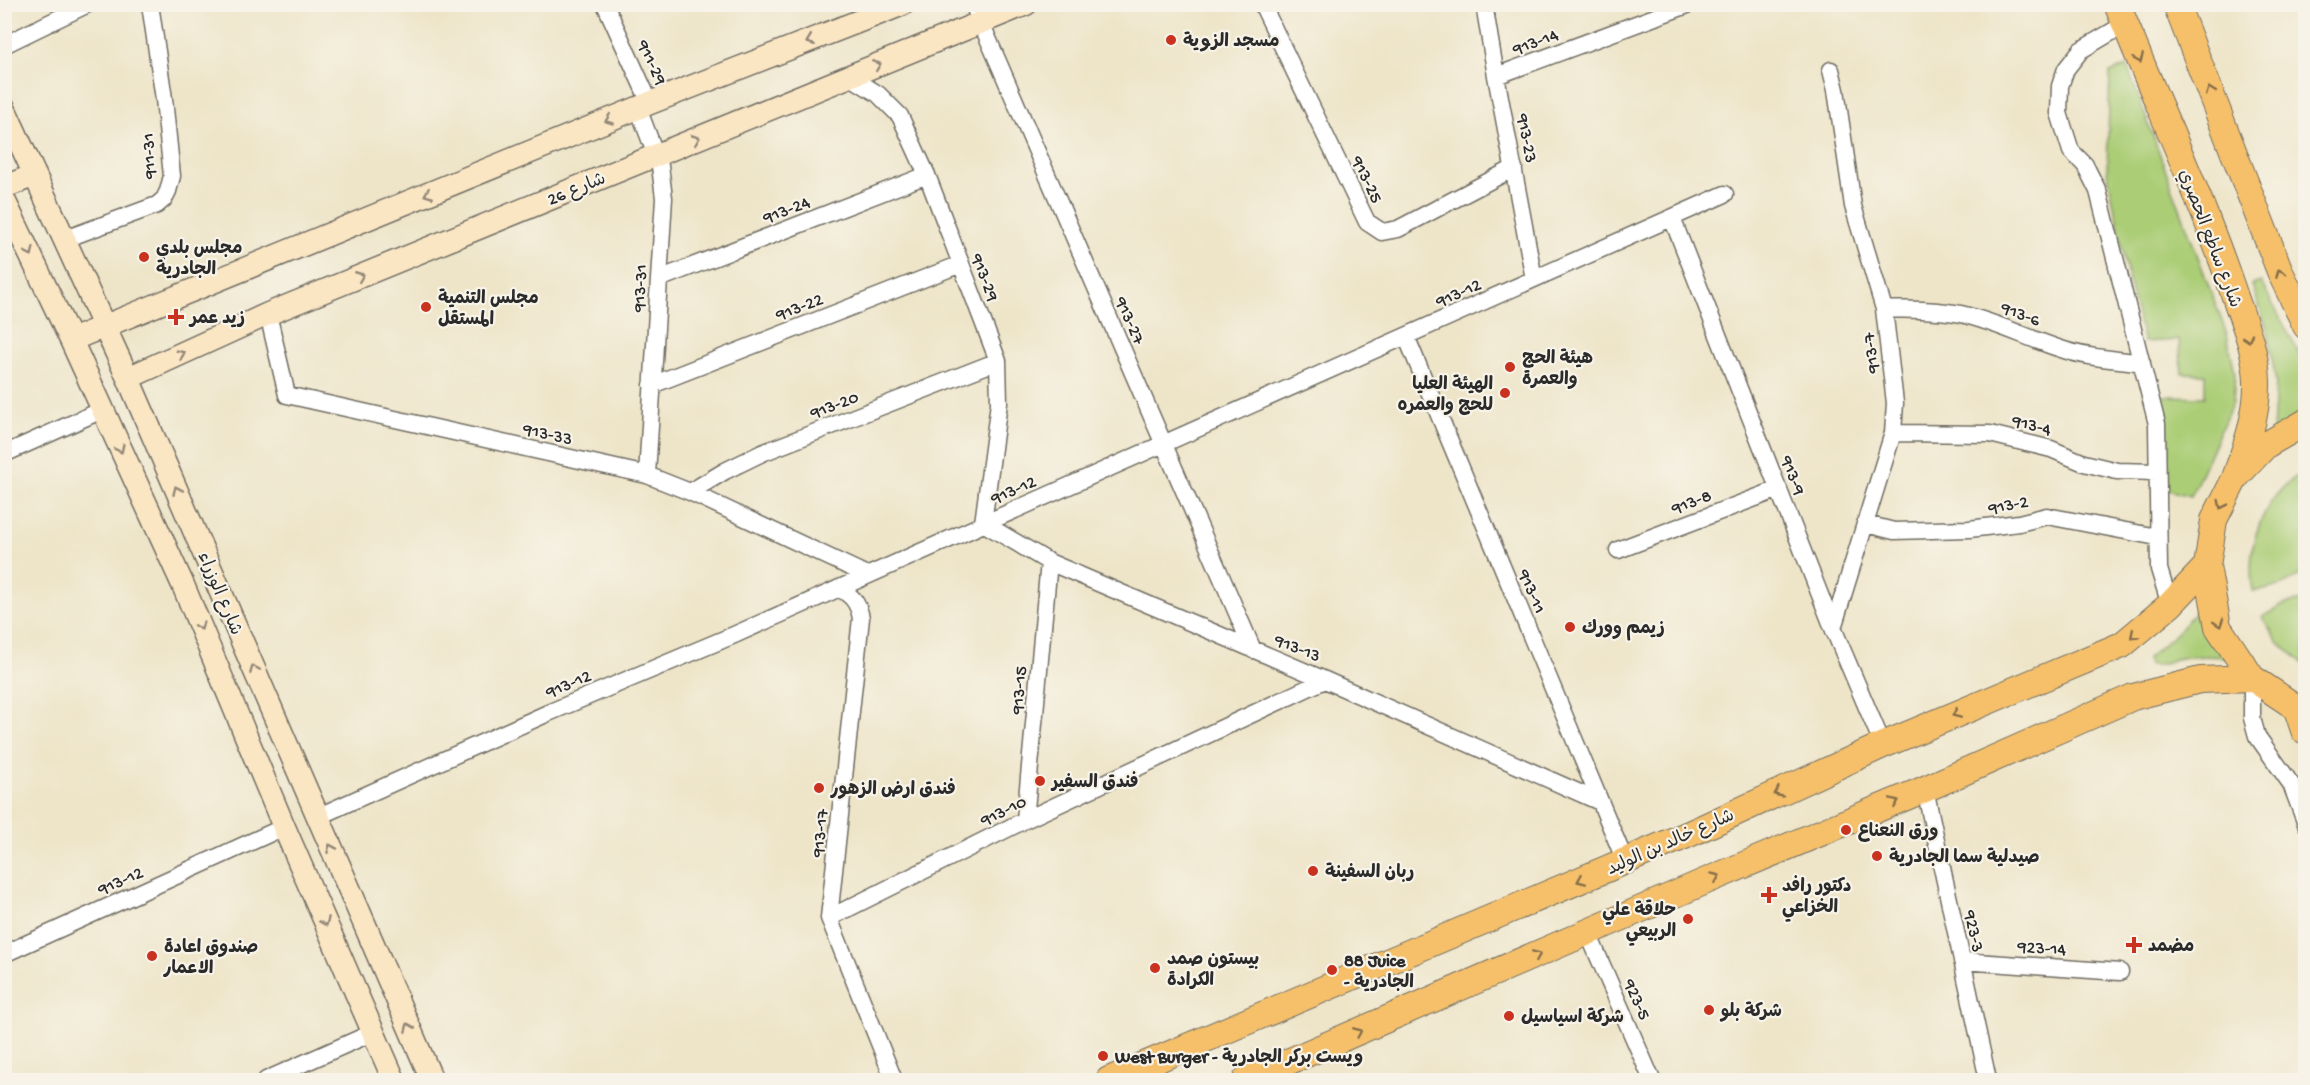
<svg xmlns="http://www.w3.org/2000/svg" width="2310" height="1085" font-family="'Gochi Hand','Playpen Sans Arabic',sans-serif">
  <rect width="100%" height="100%" fill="#f7f3e8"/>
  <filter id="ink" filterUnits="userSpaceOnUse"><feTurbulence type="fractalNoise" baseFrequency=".0167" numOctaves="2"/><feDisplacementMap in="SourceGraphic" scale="12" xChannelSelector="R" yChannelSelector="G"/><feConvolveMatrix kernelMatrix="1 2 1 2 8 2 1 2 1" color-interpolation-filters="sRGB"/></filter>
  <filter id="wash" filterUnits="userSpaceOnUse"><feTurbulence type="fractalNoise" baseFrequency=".008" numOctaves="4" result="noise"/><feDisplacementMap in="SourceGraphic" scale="24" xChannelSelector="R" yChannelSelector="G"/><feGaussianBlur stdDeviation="1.35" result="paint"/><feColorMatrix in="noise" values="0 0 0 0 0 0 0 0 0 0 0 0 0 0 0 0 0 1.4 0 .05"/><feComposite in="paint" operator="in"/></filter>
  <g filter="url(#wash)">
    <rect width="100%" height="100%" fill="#eee5c9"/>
    <!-- green -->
    <path fill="#abcd76" stroke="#6b7c50" stroke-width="1.5" d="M2127,66l100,269 8,37 -2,30 -42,94 -24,-6 -8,-94 46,1v-23l-23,-1 -3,-33 -35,2 -13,-49 -24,-123 3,-97z
      M2261,282l44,83v48l-32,19 3,-50 -9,-53 -15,-44z
      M2305,471v100c-15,13 -32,19 -52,20 -8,-47 10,-96 52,-120z
      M2305,601h1l-1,64 -27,-23 -16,-25 23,-13z
      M2201,604l8,23 18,30c-16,-1 -32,-2 -47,1 -10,2 -23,10 -32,6l-1,-6 30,-25z"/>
  </g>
  <g filter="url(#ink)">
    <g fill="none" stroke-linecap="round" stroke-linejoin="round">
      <!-- street casing -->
      <g stroke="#6f6c62" stroke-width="19">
        <path id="street" d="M605,4l45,99
          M973,4l280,646
          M1262,4l105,218 15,10 16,-3 116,-61
          M1484,4l12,72 38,203
          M2125,24l-44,26 -15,19 -6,17 -1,27 12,38 14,14 13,26 59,233 2,145 11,36
          M4,45l84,-41
          M1831,70l5,20 17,116 31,103 11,94 -2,30 -60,195
          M849,76l29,18 22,22 27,59 71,186 1,42 -16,120 66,39 276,118 275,122
          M1496,76l194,-72
          M638,108l22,58 4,32 -17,277
          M1672,218l161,410 50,117
          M65,239l92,-34 7,-6 4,-8 4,-15 -8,-77 -14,-95
          M659,279l268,-104
          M1884,309c25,1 52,0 77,5 35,8 66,24 100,35 26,9 54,10 81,14
          M268,314l19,81 360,80 43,17 177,83
          M1406,336l219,525
          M652,385l309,-121
          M1893,433l97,1 61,15 33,14 33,8 39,1
          M4,454l98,-44
          M690,492l35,-21 37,-18 236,-92
          M1866,524l28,7 75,-2 50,-6 28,-7 110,21
          M1618,550l161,-61
          M839,588c13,8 19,14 22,30l-32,300 65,162
          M2252,678v40l5,18 34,48 15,40
          M1925,789l63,291
          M317,817l231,-104 186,-78 991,-441
          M1025,820l24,-258
          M829,918l196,-98 300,-140
          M1588,933l64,147
          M4,954l280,-127
          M1962,961l158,11
          M266,1080l108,-48"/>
      </g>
      <!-- secondary casing -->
      <g stroke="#6f6c62" stroke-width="25">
        <path id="secondary" d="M4,108l124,270 304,702
          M4,187l31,-12
          M4,200l67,140 112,245 101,242 110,253
          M71,340l579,-237 253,-99
          M128,378l140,-64 758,-310"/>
      </g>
      <!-- primary casing -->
      <g stroke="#6f6c62" stroke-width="28">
        <path id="primary" d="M2117,4c38,95 82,188 115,284 10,30 24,61 25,93 1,33 -11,66 -22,97
          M2176,4l105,270 25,52
          M2306,422l-40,23 -31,33 -21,42 -7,46 11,61 34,51 54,36
          M1109,1080l580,-246 194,-89 239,-100 48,-40 37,-39
          M1246,1080l460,-199 219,-92 208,-92 67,-17 52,-2"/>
      </g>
      <!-- highway casing -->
      <g stroke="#6f6c62" stroke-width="32">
        <path id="highway" d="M2300,712l6,18"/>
      </g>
      <!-- street -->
      <use href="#street" stroke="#fff" stroke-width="16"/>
      <!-- secondary -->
      <use href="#secondary" stroke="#fbe6c4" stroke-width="22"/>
      <!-- primary -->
      <use href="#primary" stroke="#f6c06b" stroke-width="26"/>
      <!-- highway -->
      <use href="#highway" stroke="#f6c06b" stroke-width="30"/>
    </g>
    <!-- one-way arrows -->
    <defs><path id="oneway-chevron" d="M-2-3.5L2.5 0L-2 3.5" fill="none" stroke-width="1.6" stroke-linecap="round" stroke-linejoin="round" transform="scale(1.5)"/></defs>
    <g stroke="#938878">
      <use href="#oneway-chevron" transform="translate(810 41) rotate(159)"/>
      <use href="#oneway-chevron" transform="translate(877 65) rotate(-22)"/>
      <use href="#oneway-chevron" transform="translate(609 120) rotate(158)"/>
      <use href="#oneway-chevron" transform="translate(696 139) rotate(-22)"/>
      <use href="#oneway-chevron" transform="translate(428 194) rotate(158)"/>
      <use href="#oneway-chevron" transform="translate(30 252) rotate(65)"/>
      <use href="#oneway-chevron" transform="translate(360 276) rotate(-22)"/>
      <use href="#oneway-chevron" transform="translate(181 354) rotate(-25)"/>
      <use href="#oneway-chevron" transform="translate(120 449) rotate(65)"/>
      <use href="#oneway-chevron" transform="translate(177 490) rotate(-114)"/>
      <use href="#oneway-chevron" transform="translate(200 626) rotate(67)"/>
      <use href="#oneway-chevron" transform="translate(254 669) rotate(-113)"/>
      <use href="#oneway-chevron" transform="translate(331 848) rotate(-114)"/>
      <use href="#oneway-chevron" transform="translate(325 922) rotate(67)"/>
      <use href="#oneway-chevron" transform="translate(409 1027) rotate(-113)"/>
    </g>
    <g stroke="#866e48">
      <use href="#oneway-chevron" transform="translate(2139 59) rotate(68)"/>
      <use href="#oneway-chevron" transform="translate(2210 91) rotate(-111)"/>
      <use href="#oneway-chevron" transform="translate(2280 273) rotate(-113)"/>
      <use href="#oneway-chevron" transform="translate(2248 338) rotate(72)"/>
      <use href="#oneway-chevron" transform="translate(2222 505) rotate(116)"/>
      <use href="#oneway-chevron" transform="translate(2219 623) rotate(72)"/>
      <use href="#oneway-chevron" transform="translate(2134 635) rotate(140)"/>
      <use href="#oneway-chevron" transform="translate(1956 714) rotate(157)"/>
      <use href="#oneway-chevron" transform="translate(1778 793) rotate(155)"/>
      <use href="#oneway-chevron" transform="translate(1895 802) rotate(-23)"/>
      <use href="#oneway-chevron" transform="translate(1716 877) rotate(-23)"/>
      <use href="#oneway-chevron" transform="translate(1581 880) rotate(157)"/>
      <use href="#oneway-chevron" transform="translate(1537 955) rotate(-23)"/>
      <use href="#oneway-chevron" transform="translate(1358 1032) rotate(-23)"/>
    </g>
  </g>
  <!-- markers -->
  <g fill="#c8321e" stroke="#f7f3e8" stroke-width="2">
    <circle cx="1171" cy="40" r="6"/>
    <circle cx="144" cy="257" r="6"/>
    <circle cx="426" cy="307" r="6"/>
    <path d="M173 308h6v6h6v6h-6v6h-6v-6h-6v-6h6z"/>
    <circle cx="1510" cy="367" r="6"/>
    <circle cx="1505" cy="393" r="6"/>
    <circle cx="1570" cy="627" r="6"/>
    <circle cx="1040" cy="781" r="6"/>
    <circle cx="819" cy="788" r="6"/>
    <circle cx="1846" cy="830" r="6"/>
    <circle cx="1877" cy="856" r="6"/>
    <circle cx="1313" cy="871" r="6"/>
    <path d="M1766 886h6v6h6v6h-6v6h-6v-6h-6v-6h6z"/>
    <circle cx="1688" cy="919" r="6"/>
    <path d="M2131 936h6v6h6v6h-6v6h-6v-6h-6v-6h6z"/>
    <circle cx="152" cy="956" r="6"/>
    <circle cx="1155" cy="968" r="6"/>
    <circle cx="1332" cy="970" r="6"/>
    <circle cx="1709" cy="1010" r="6"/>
    <circle cx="1509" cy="1016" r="6"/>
    <circle cx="1103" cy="1056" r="6"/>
  </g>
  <g text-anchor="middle" stroke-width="4.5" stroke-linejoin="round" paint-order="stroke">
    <!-- poi labels -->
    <g font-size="18" font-weight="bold" fill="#2b2b2b" stroke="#f7f3e8" text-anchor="start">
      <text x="1183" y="46">مسجد الزوية</text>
      <text x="156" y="253">مجلس بلدي<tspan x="156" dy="21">الجادرية</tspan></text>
      <text x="438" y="303">مجلس التنمية<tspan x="438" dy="21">المستقل</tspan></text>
      <text x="190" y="323">زيد عمر</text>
      <text x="1522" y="363">هيئة الحج<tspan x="1522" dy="21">والعمرة</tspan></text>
      <text x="1493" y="389" text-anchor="end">الهيئة العليا<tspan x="1493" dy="21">للحج والعمره</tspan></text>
      <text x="1582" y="633">زيمم وورك</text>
      <text x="1052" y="787">فندق السفير</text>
      <text x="831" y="794">فندق ارض الزهور</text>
      <text x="1858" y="836">ورق النعناع</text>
      <text x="1889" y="862">صيدلية سما الجادرية</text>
      <text x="1325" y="877">ربان السفينة</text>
      <text x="1782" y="891">دكتور رافد<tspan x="1782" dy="21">الخزاعي</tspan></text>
      <text x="1676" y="915" text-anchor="end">حلاقة علي<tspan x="1676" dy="21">الربيعي</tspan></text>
      <text x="2148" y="951">مضمد</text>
      <text x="164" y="952">صندوق اعادة<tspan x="164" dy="21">الاعمار</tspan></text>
      <text x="1167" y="964">بيستون صمد<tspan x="1167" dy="21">الكرادة</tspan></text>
      <text x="1344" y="966">88 Juice<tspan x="1344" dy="21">- الجادرية</tspan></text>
      <text x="1721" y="1016">شركة بلو</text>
      <text x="1521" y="1022">شركة اسياسيل</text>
      <text x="1115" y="1062">West Burger - ويست بركر الجادرية</text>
    </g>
    <!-- street labels -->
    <g font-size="18" fill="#2b2b2b" stroke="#f7f3e8">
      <text transform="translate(1535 41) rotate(-20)" y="6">913-14</text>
      <text transform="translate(653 62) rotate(65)" y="6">911-29</text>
      <text transform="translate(1528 138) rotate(79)" y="6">913-23</text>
      <text transform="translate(148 156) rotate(-93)" y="6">911-31</text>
      <text transform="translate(1368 179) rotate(64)" y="6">913-25</text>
      <text transform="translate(576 188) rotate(-22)" y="6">شارع 26</text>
      <text transform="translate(786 209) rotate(-21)" y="6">913-24</text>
      <text transform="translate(2211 238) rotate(69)" y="6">شارع ساطع الحصري</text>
      <text transform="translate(986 277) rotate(69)" y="6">913-29</text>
      <text transform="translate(639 288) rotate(-87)" y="6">913-31</text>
      <text transform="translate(1458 292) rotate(-24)" y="6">913-12</text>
      <text transform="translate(799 306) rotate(-21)" y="6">913-22</text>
      <text transform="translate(2021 313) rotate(21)" y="6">913-6</text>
      <text transform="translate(1131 320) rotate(66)" y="6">913-27</text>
      <text transform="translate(1870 353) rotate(-97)" y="6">913-7</text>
      <text transform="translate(834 404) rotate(-21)" y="6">913-20</text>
      <text transform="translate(2032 424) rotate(15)" y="6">913-4</text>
      <text transform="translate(548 433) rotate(13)" y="6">913-33</text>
      <text transform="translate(1794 475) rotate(69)" y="6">913-9</text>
      <text transform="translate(1013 489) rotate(-24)" y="6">913-12</text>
      <text transform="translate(1691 501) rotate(-21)" y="6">913-8</text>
      <text transform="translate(2008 504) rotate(-11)" y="6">913-2</text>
      <text transform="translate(1533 591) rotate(67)" y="6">913-11</text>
      <text transform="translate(221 593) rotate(67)" y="6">شارع الوزراء</text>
      <text transform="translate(1298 647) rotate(22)" y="6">913-13</text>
      <text transform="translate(568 683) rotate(-23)" y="6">913-12</text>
      <text transform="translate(1018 690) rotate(-85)" y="6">913-15</text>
      <text transform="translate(1003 810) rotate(-26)" y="6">913-10</text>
      <text transform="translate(819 833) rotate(-84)" y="6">913-17</text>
      <text transform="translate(1670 841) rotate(-24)" y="6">شارع خالد بن الوليد</text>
      <text transform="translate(120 880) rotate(-24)" y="6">913-12</text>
      <text transform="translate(1975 931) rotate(78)" y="6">923-3</text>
      <text transform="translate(2042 947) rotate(4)" y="6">923-14</text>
      <text transform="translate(1638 999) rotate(66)" y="6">923-5</text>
    </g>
  </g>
  <!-- margin -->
  <rect width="2310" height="1085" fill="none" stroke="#f7f3e8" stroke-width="24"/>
</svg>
